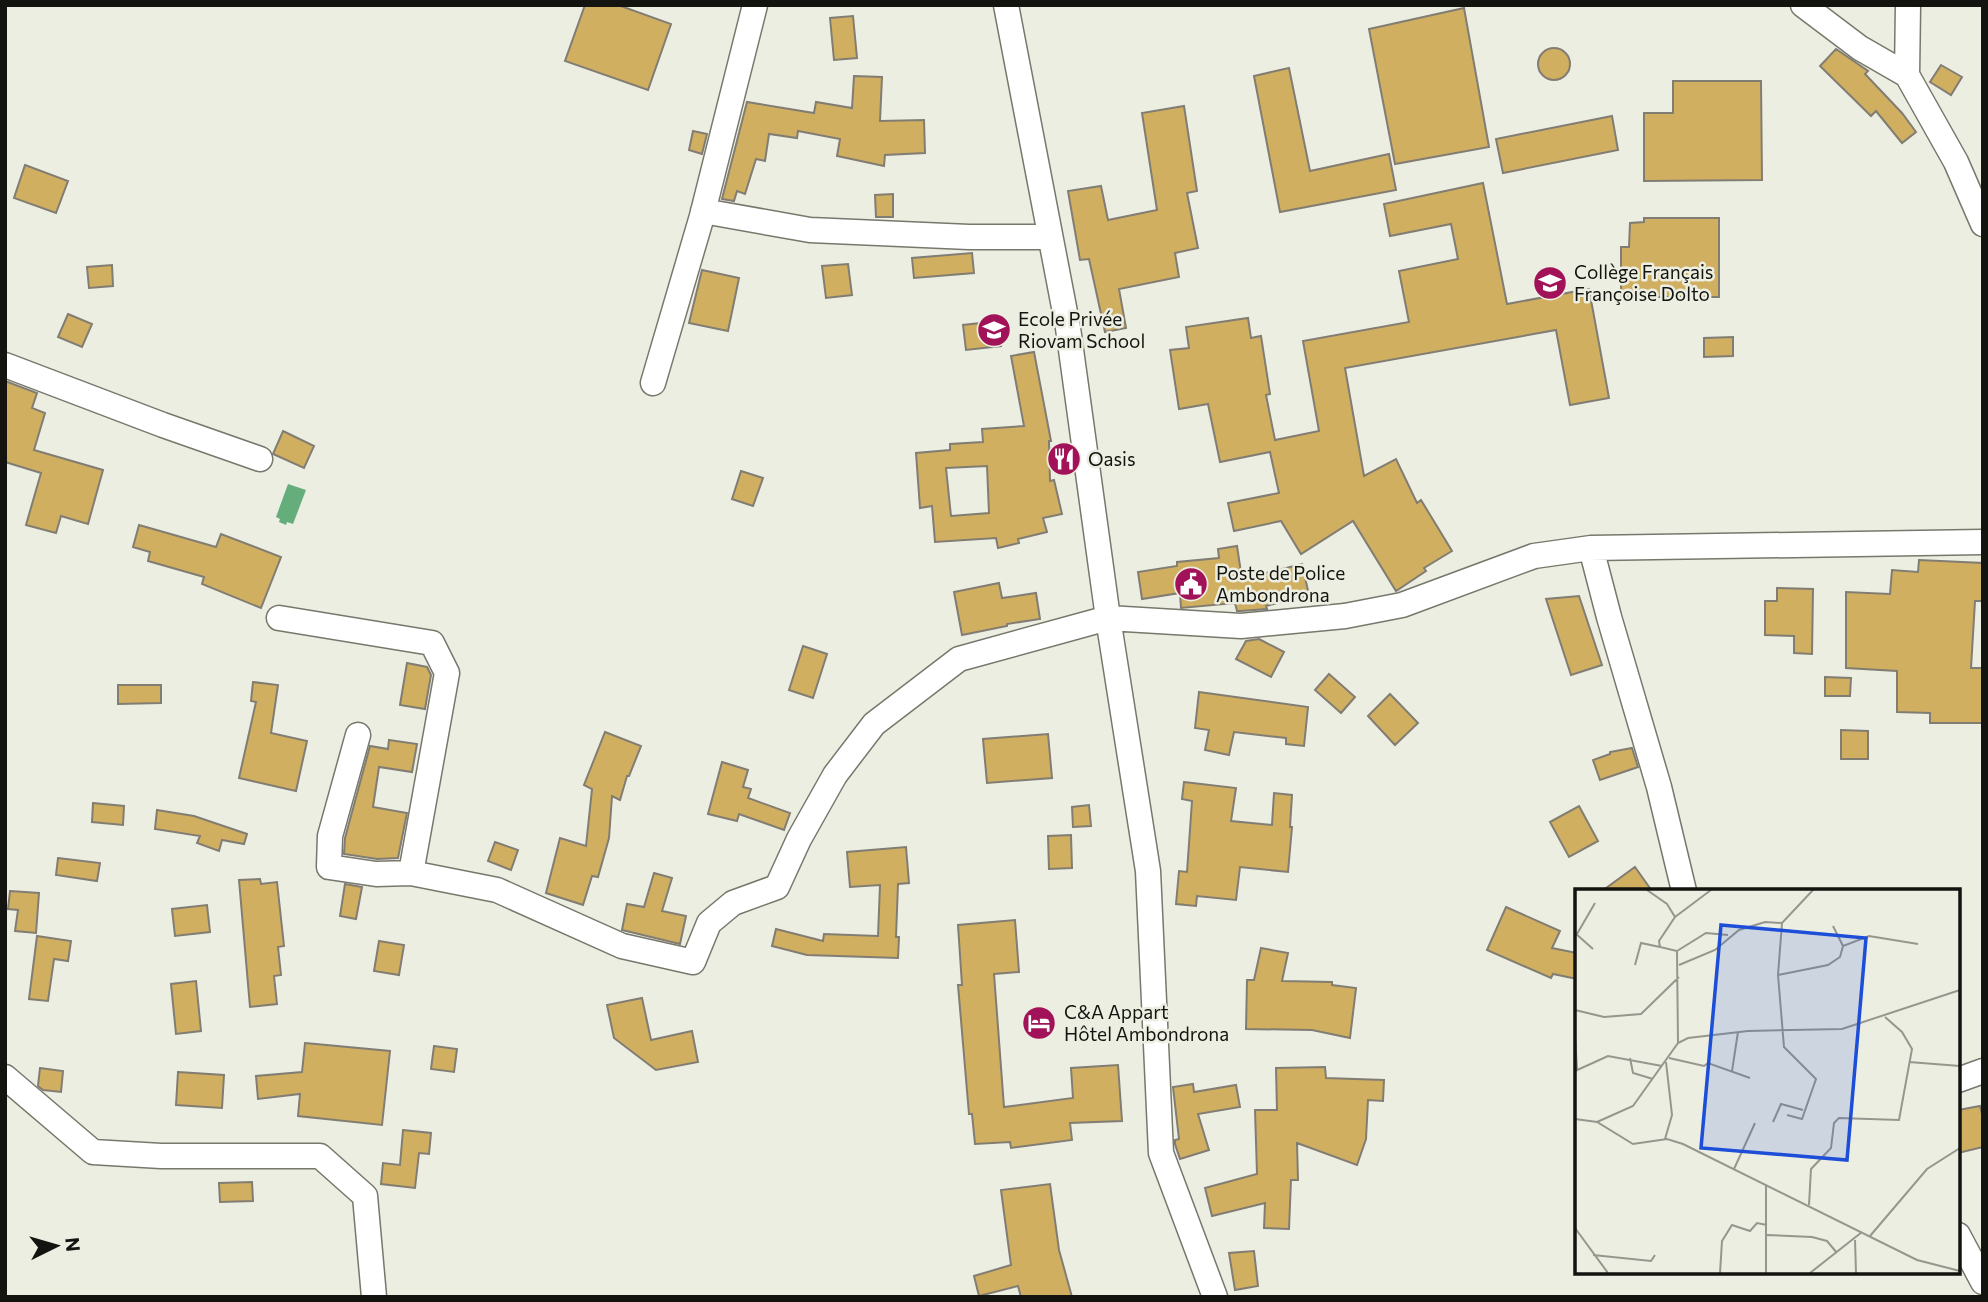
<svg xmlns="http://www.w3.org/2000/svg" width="1988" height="1302" font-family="Commissioner,sans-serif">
  <rect width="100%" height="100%" fill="#edeee2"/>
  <!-- water -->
  <path fill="#65ae7c" d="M288,484l18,6 -13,34 -6,-2 -1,3 -7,-3 1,-3 -4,-2z"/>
  <!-- building -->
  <path fill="#d1af61" stroke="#827d73" stroke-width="2" fill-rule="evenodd" d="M585,5h33l53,19 -23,66 -83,-29z
    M1464,8l25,139 -94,17 -26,-135z
    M853,16l4,42 -23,2 -4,-42z
    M1538 64a16 16 0 1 1 32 0a16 16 0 1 1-32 0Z
    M1836,49l32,22 -3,3 37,39 14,19 -14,11 -26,-32 -5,5 -51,-50z
    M1941,65l21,12 -11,18 -21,-13z
    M1289,68l21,103 79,-17 7,36 -116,22 -26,-136z
    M854,76l28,1 -2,44 44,-1 1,33 -40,2 -1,11 -47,-10 3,-17 -42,-8 -1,7 -28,-4 -4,27 -9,-2 -11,35 -8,-3 -3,10 -12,-2 25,-97 67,11 2,-11 36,6z
    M1673,81h88l1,99 -118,1v-68h29z
    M1184,106l13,85 -10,2 11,55 -23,5 4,24 -60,12 7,39 -21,4 -16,-73 -9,1 -12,-69 33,-5 7,34 49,-10 -15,-97z
    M1612,116l6,34 -115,23 -7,-34z
    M693,131l14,3 -5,20 -13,-4z
    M25,165l43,16 -12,32 -42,-15z
    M1483,183l24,121 82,-15 20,109 -39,7 -14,-75 -211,38 19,108 32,-17 21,44 4,-3 31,51 -28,17 2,3 -30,20 -43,-70 -52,33 -20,-33 -47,10 -6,-28 51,-10 -9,-41 -50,10 -12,-58 -29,5 -9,-59 19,-2 -3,-21 62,-9 3,20 10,-2 9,58 -4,1 9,45 44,-9 -16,-90 106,-19 -10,-51 59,-12 -7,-35 -61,12 -6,-32z
    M893,194v23h-17l-1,-22z
    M1644,218h75v79h-98v-50h8l1,-24 14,-1z
    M972,253l2,20 -60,5 -2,-20z
    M848,264l4,31 -26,3 -4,-32z
    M112,265l1,21 -24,2 -2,-21z
    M702,270l37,8 -11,53 -39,-8z
    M68,314l24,10 -10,23 -24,-10z
    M998,321l3,25 -35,4 -3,-25z
    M1733,337v19l-29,1v-19z
    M1034,352l17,89h-2l1,40 4,-1 8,34 -19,4 4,14 -29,7 1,4 -21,5 -2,-10 -61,4 -3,-36 -12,2 -4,-55 34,-3v-6l33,-2 -1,-13 42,-3 -13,-70zM987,466l2,47 -38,3 -5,-48z
    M5,381l32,12 -5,15 13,5 -11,37 69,20 -15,54 -27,-8 -5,17 -30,-8 15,-52 -36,-11z
    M283,431l31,15 -10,22 -31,-14z
    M741,471l22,7 -10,28 -21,-7z
    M139,525l77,22 5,-13 60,23 -20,51 -59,-24 2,-7 -56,-16 2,-9 -17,-5z
    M1237,546l5,33 60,-15 7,31 -43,11 1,3 -26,2h-4l-2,-8 -54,5 -1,-15 -38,6 -4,-27 39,-6v-4l42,-4 -1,-9z
    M1919,560l64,3v38h-8l-4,67h12v55h-53v-10l-33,-1v-41l-51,-3v-76l44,2 2,-24 26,2z
    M999,583l3,15 34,-5 4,26 -33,5v2l-45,9 -8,-43z
    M1777,588l36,1 -1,65 -18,-1v-17l-29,-1v-34h12z
    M1579,596l23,69 -31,10 -25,-76z
    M1259,639l25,13 -13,25 -35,-18 10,-18z
    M803,646l24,8 -14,44 -24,-8z
    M407,663l20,4 4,8 -6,34 -25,-4z
    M1329,674l26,23 -14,16 -26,-23z
    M1825,677l26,1 -1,18h-25z
    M253,682l25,3 -7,48 36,8 -11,50 -57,-13 17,-76 -5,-1z
    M118,685h43v18l-43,1z
    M1199,692l109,15 -4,39 -18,-2v-6l-52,-6 -5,23 -24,-5 4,-20 -14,-2z
    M1390,694l28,29 -23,22 -27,-29z
    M1841,730l27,1v28h-27z
    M605,732l36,14 -12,30h-2l-7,24 -8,-4 -3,42 -11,39 -6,-1 -9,29 -37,-12 14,-55 26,8 6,-57 -8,-4z
    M1048,734l4,44 -65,5 -4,-44z
    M389,740l28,4 -5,28 -33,-5 -6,40 34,6 -9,45 -21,1 -33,-5 1,-16 25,-92 18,3z
    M1632,748l6,19 -38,13 -7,-20 17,-6v-2z
    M722,762l26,8 -5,17 8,2 -3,9 42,15 -6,17 -45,-16 -2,7 -29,-7z
    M1184,782l52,6 -5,33 41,4 2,-32 18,2 -2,32h2l-4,45 -48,-5 -4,33 -39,-4 -1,10 -20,-2 3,-33 8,1 5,-71 -10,-2z
    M93,803l31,3 -1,19 -31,-3z
    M1089,805l2,21 -18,1 -1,-20z
    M1579,806l19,35 -29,16 -19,-35z
    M157,810l37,6 53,18 -3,10 -22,-4 -3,11 -22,-8 3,-7 -45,-7z
    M1071,835l1,33 -23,1 -1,-33z
    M495,842l23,8 -7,20 -23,-9z
    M906,847l3,36 -11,1 -2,53h3l-1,21 -91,-3 -35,-9 4,-17 47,12 1,-7 54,2 2,-51 -30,2 -3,-35z
    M58,858l42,5 -3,18 -41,-6z
    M1635,867l17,24h-50z
    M654,873l18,5 -10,33 24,5 -6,28 -58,-14 5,-26 17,3z
    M260,879l1,5 16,-2 7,64 -6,1 3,28 -7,1 3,28 -27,3 -11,-127z
    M345,884l17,3 -6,32 -16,-3z
    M10,891l29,2 -3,40 -21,-2 3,-21 -10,-1z
    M207,905l3,27 -35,4 -3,-27z
    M1506,907l54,24 -8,17 25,5v26l-24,-5 -2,4 -64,-28z
    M1015,920l4,52 -25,2 10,133 69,-9 -2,-30 47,-3 4,56 -52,2 2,17 -61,8 -1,-6 -35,2 -3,-30h-3l-11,-129h4l-4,-60z
    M37,936l34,5 -3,20 -14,-2 -6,42 -19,-2z
    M379,941l25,4 -5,30 -25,-4z
    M1261,948l27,5 -6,28 50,1v3l24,3 -6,50 -38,-8 -66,-1 1,-49h7z
    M196,981l5,50 -25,3 -5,-50z
    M642,998l9,42 41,-9 6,31 -42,8 -42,-32 -7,-33z
    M305,1043l85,8 -8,74 -84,-9 2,-22 -42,5 -2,-23 46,-4z
    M434,1046l23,3 -3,23 -23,-3z
    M1325,1067l1,11 58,2 -1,21 -15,-1 -2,39 -9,26 -60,-22 1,37h-7l-2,49 -25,-1 1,-25 -53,13 -7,-28 52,-14 -2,-64h22l-1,-42z
    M40,1068l23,3 -2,21 -18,-2 -5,-4z
    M178,1072l46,3 -2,33 -46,-3z
    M1193,1084l1,8 42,-7 4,22 -42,7 11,36 -29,9 -5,-15v-4l4,-1 -6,-52z
    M1980,1106l3,12v29l-25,6v-43z
    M403,1130l28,3 -2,21 -10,-1 -4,35 -34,-4 2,-21 17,2z
    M252,1182l1,19 -33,1 -1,-19z
    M1050,1184l9,66 13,47h-51l-3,-11 -39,10 -5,-20 37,-11 -10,-75z
    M1254,1251l4,35 -23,4 -6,-37z"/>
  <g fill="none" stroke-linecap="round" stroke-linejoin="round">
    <!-- minor casing -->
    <g stroke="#77776c" stroke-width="27">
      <path id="minor" d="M1006,5l62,323 40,290 40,253 13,282 54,144
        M1803,5l57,43 47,27 49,87 27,62
        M1907,75l1,-70
        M703,211l107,19 159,7h81
        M5,365l158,60 97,34
        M653,383l49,-167 53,-211
        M1591,548l18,69 50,170 25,104
        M279,618l153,25 15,30 -36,200
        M358,735l-28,101 -1,31 47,7 35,-1 86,17 125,56 71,16 16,-39 24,-20 44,-16 22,-48 36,-64 39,-51 85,-65 149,-41 133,8 104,-10 57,-11 132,-49 57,-8 392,-6
        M5,1077l88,75 68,4h159l45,40 9,101
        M1958,1080l25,-9
        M1958,1235l25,47"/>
    </g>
    <!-- minor -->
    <use href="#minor" stroke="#fff" stroke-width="24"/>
  </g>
  <!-- icons -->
  <defs>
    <g id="school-disc" transform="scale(1.75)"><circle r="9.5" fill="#a11259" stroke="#edeee2"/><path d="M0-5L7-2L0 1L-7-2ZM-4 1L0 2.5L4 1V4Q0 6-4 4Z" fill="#fff"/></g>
    <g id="restaurant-disc" transform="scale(1.75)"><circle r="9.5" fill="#a11259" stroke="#edeee2"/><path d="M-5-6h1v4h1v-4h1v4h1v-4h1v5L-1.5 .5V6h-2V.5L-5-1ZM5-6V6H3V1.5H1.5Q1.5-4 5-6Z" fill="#fff"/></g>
    <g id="civic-disc" transform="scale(1.75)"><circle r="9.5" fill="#a11259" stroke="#edeee2"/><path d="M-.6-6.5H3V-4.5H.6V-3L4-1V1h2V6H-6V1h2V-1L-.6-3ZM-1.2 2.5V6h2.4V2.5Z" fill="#fff"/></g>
    <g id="hotel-disc" transform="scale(1.75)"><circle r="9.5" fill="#a11259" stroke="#edeee2"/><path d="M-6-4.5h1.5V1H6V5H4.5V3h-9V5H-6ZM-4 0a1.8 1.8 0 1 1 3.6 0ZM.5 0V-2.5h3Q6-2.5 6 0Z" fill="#fff"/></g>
  </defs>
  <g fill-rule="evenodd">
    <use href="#school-disc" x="1550" y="283"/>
    <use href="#school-disc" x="994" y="330"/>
    <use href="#restaurant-disc" x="1064" y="459"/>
    <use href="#civic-disc" x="1191" y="584"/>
    <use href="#hotel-disc" x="1039" y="1023"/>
  </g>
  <g text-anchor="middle" stroke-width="5" stroke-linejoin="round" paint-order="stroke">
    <!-- poi labels -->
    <g font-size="19" fill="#13130f" stroke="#edeee2" text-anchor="start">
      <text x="1574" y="279">Collège Français<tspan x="1574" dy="22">Françoise Dolto</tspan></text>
      <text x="1018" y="326">Ecole Privée<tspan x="1018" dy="22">Riovam School</tspan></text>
      <text x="1088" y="466">Oasis</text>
      <text x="1216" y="580">Poste de Police<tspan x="1216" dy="22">Ambondrona</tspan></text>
      <text x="1064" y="1019">C&amp;A Appart<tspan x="1064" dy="22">Hôtel Ambondrona</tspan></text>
    </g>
  </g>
  <!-- overview -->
  <g transform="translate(1575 889)">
    <rect width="385" height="385" fill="#edeee2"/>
    <path fill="none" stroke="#96968e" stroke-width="2" d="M72,1l20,14 8,13 -16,24 1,6 17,4 1,92M100,28l36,-27M207,34l-4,52 6,72 32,32 -14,40 -15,-4M258,37l10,20M0,44l18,16M2,45l18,-31M102,62l29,-18 22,2M60,76l6,-22 19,4M104,76l36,-15 24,-20 26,-8 17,1 31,-33M203,86l50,-10 12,-8 3,-11 26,-10 49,8M0,121l29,7 37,-3 38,-37M0,146l2,34M55,169l3,15 20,6M94,169l35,8 4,-3 42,15M334,173l51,4M0,182l33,-15 54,10M157,182l6,-39M0,230l22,3 36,22 34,-5 16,5 234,116 43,11M22,233l36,-16 45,-63 10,-5 60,-7 94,-2 118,-39M198,233l8,-18 22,6M90,250l7,-24 -6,-53M159,280l21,-46M234,316l2,-36 20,-21 3,-25 5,-5 60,2 13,-71 -10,-17 -17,-15M0,339l33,45M192,346l45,2 15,4 10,12M295,347l57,-67 33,-21M280,351l1,33M18,366l58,6 4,-6M145,384l2,-32 10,-16 18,6 7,-8 10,2M191,384v-88M235,384l52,-41"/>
    <path fill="#1d4ed8" fill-opacity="0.15" stroke="#1d4ed8" stroke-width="3.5" d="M146,36l145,13 -19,222 -146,-12z"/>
    <rect width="385" height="385" fill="none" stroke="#13130f" stroke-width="3.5"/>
  </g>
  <!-- border -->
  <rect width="1988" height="1302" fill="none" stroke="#13130f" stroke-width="14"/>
  <!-- north arrow -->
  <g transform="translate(56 1246) rotate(85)" stroke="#edeee2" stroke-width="5" paint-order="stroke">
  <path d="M0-5L12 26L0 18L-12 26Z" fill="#13130f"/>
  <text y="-10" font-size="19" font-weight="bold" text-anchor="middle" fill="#13130f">N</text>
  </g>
</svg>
